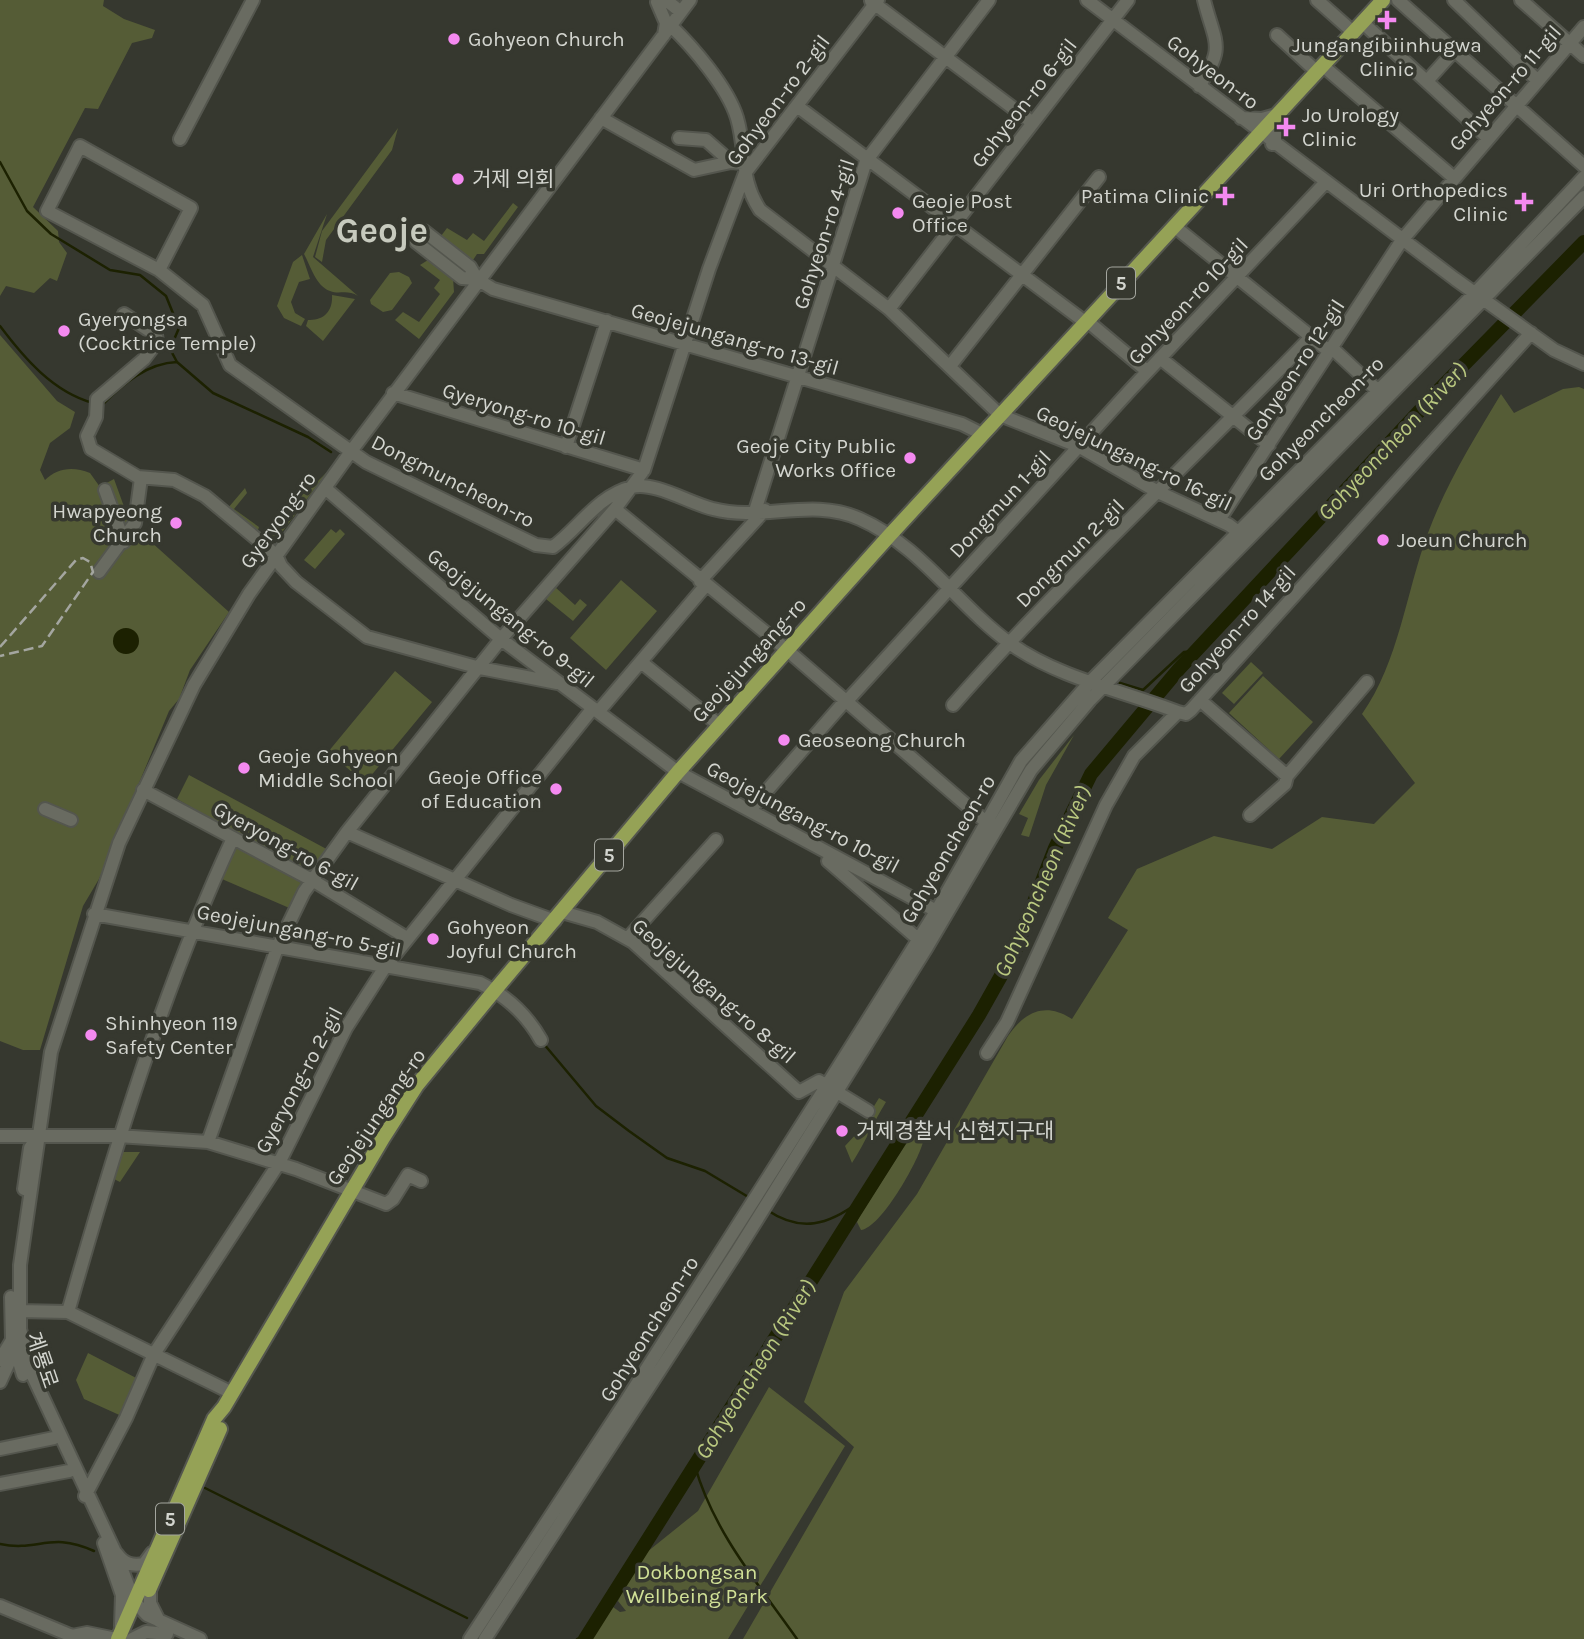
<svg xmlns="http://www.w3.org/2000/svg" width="1584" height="1639" font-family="Karla,'Noto Sans KR',sans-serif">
  <rect width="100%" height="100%" fill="#36382f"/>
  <!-- green -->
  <path fill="#555c36" d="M0,0h104l-1,6 21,13 31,11 -3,8 -20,5 -34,66 -13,-1 -52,99 25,24 1,11 8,11 -10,28 -7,-3 -16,15 -28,-7 -6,10z
    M398,128l-6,22 -66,90 -4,22 -7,-5 7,-26z
    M513,203l5,4 -34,47h-7l-4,6 -32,-24 6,-8 20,12 6,-7 11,8z
    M327,214l-14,43 45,39c-11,-7 -19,-1 -28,-5 -14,-5 -19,-24 -26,-37z
    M302,255l8,24 -11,3 -8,20 4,11 10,6 -4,7 -17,-8 -7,-12 16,-44z
    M428,260l25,18 1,14 -35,47 -24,-19 8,-8 16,10 21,-28 -6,-6 6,-8 -20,-15z
    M399,272l10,5 3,6 -20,27 -9,2 -12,-8 -1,-4 20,-27z
    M332,295l23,4 -32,42 -17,-15 2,-6c16,1 25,-9 24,-25z
    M0,335l57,66 18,11 -5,16 -20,15 -10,27 5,10c12,-12 28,-14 45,-7l10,14 10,23 -9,-24 13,-7 16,44 99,89 -39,58 -11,29 -10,12 -70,168 -16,27 -43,144h-17l-23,-9z
    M1579,387l5,2v1250h-841l111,-192 -50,-45 40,-110 73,-98 91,-158c17,-25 38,-34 64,-17l56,-89 -20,-12 29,-49 77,-33 58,13 50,-32 52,7 41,-41 -53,-69c37,-52 44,-122 66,-181 18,-49 46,-94 73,-139l13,19 49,-24z
    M327,472l-50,67 -6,-2 3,-5 -4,-3 27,-34 9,-2z
    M245,488l2,5 -13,16 25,18 -2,6 -29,-25z
    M331,529l5,4 4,-4 5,5 -30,35 -11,-9z
    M621,580l36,31 -51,59 -36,-32z
    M555,587l20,18 5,-6 7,6 -14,16 -27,-22z
    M1251,662l12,11 -29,31 -12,-11z
    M395,671l37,31 -67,81 -37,-31z
    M1263,676l50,46 -34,37 -50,-46z
    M1074,735l-28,50 -17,52 -8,-2 7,-17 -9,-4 20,-34z
    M189,775l143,77 -22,23 -133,-76z
    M233,838l79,42 -18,30 -79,-34z
    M879,1098l7,4c-13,21 -20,39 -34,61l-7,-17 13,-14z
    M913,1133l7,1 3,8c-5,20 -42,86 -62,88l-4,-8 2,-5z
    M121,1152h19l-20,30 -6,-3z
    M88,1353l54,28 -16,37 -42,-19 -8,-19z
    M769,1387l76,59 -117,193h-138l23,-32 7,5 6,-1 -8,-10 14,-28 15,-21 51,-41z"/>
  <!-- water -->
  <path fill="#1c2101" d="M113 641a13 13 0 1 1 26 0a13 13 0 1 1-26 0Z"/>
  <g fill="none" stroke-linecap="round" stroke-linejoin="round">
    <!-- stream -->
    <path stroke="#1c2101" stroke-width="2.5" d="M0,162l27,49 24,23 59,36 30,5 26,21 13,32 -9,21 7,13
      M0,326c24,32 53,66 93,77
      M102,405c21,-21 45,-42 75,-43l36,31 95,44 23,15
      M1120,683l23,7 41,-38 12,-1
      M543,1043l53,63 33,25 38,27 38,13 45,27
      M767,1210c34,23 61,15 92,-8
      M695,1466c18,65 64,119 102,173
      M205,1488l262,130
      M0,1544c39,8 50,-13 94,7
      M577,1639l13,-7"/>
    <!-- river -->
    <path stroke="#1c2101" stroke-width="14" d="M585,1639l394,-624 36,-64 40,-103 36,-74 88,-105 260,-279 145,-148"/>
    <!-- minor casing -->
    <g stroke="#54564e" stroke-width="16">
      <path id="minor" d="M666,0l15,12
        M1087,0l368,279 99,71 30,14
        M1317,0l36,32
        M1398,0l186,166
        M1454,0l83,80
        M1521,0l63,56
        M871,1l162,122
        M657,2l9,21 -2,12
        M1362,22l125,115
        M671,26c22,21 57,62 66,92 10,34 2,60 23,92l129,99 111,106 80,32 78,45 71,33 13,10
        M1277,35l39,36
        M1322,65l131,112
        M1427,81l27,-30
        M1199,86c27,-40 16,-42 5,-86
        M797,106l288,216
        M601,118l93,52 37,-8 12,1
        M1241,118l21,1 14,-4 -1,29h-3
        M679,138l27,2 25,22
        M180,139l73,-139
        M1174,226l156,126
        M424,231l46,36 7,12
        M416,242l46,36 15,1
        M159,270l32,-62 -111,-62 -33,65 112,59 44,35 27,60 136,97 170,83 17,2c27,-20 44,-51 79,-60 22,-6 59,17 81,22 49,13 99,-12 147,10 61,27 98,87 151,125 45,33 115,48 167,68
        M477,279l16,10 469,135 20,10
        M889,309l239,-309
        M124,314l32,21 1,7 -13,17 -47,40 -1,18 -9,19 4,13 47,28 36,3 31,16 71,59 5,11 15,16 71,55 113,31 77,15
        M1086,320l61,51
        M1333,349l44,41
        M1160,358l109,87
        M950,366l149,-189
        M393,393l251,77
        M566,447l41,-126
        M325,488l176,151 177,133 264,142
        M105,490l19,52
        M615,509l172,141 199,172
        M755,511l111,-350 123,-161
        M1219,520l183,-280 182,-213
        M99,572l36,-49 6,-45
        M700,581l65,-71
        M641,662l78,63
        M1200,700l87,76
        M846,702l286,-314 193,-205
        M953,705c113,-129 240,-245 358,-368
        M598,712l108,-127
        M143,790l169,90 95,58
        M45,809l26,11
        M750,810l95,-109
        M1250,815l35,-31 2,-8 80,-94
        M347,832l164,73 44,16
        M828,861l90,78
        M562,912l35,10 36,20 166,150 20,-11 49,30
        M94,914l386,69c27,13 47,32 61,57
        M628,938l88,-98
        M987,1053l20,-31 99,-217 28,-49 44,-44 8,2 5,-4 340,-377
        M0,1136h118l90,6 88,27 90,35 7,-5 15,-24 13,6
        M208,1142l69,-194 27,-56 43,-60 154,-193 114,-130 29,-39 65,-201 36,-96 133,-173
        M24,1189l6,-41 8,-12
        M11,1297l1,42 11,36
        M19,1311l49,1 164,81
        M68,1312c46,-161 94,-321 165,-474
        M0,1360l15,-25
        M0,1382l16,-35
        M0,1449l54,-11
        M0,1484l69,-13
        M85,1496l41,-78 28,-64 125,-191 67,-135 39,-61 208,-259
        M104,1543l18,52 -1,31
        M117,1554c7,10 15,12 27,10l8,-11
        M150,1589v14l9,18
        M0,1606l72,30 15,-3 29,6
        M132,1639l14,-7 21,2
        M200,1639l-53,-24 -13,-14 -18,-47 -85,-182 -11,-43v-64l31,-213 68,-209 75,-158 55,-91 103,-144 338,-450
        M470,1639l156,-238 201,-316 110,-175 84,-149 70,-80 384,-388 109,-116
        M485,1639l253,-389 189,-303 104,-177 59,-70 494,-503"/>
    </g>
    <!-- major casing -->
    <g stroke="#54564e" stroke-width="18">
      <path id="major" d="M149,1590l71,-161
        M118,1639l96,-220 10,-12 159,-269 34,-53 78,-95 183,-218 211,-236 494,-536"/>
    </g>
    <!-- minor -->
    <use href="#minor" stroke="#696b61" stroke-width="12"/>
    <!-- major -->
    <use href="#major" stroke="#95a256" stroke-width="14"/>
    <!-- rail -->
    <path stroke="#a4a6a0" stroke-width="2.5" stroke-dasharray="10 5" stroke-linecap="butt" d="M0,647l76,-87 7,-2 7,4 3,10 -51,74 -42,10"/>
  </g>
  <!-- markers -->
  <g fill="#f489f0" stroke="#36382f" stroke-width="2.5">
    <path d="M1383.5 9.5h7v7h7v7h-7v7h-7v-7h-7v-7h7z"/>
    <circle cx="454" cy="39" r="7"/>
    <path d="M1282.5 116.5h7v7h7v7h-7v7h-7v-7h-7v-7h7z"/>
    <circle cx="458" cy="179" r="7"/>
    <path d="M1221.5 185.5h7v7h7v7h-7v7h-7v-7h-7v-7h7z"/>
    <path d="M1520.5 191.5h7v7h7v7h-7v7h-7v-7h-7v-7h7z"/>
    <circle cx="898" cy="213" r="7"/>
    <circle cx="64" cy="331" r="7"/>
    <circle cx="910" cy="458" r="7"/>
    <circle cx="176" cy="523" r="7"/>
    <circle cx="1383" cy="540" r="7"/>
    <circle cx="784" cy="740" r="7"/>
    <circle cx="244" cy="768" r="7"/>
    <circle cx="556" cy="789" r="7"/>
    <circle cx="433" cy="939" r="7"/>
    <circle cx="91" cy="1035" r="7"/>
    <circle cx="842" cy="1131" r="7"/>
  </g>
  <g text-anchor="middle" stroke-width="7" stroke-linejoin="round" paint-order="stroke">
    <!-- shield labels -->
    <g fill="#36382f" stroke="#a4a69f" stroke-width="2">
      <rect x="1107" y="267.5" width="28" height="31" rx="5"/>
      <rect x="595" y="839.5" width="28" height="31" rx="5"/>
      <rect x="156" y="1503.5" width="28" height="31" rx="5"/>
    </g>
    <g font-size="19" font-weight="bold" fill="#d3d5cf">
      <text x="1121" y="290">5</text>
      <text x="609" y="862">5</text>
      <text x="170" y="1526">5</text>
    </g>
    <!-- poi labels -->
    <g font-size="21" fill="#d3d5cf" stroke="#36382f" text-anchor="start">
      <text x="468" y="46">Gohyeon Church</text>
      <text x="1387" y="52" text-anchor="middle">Jungangibiinhugwa<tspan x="1387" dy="24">Clinic</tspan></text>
      <text x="1302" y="122">Jo Urology<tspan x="1302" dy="24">Clinic</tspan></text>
      <text x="472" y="186">거제 의회</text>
      <text x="1508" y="197" text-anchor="end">Uri Orthopedics<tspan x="1508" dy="24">Clinic</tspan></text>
      <text x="1209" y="203" text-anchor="end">Patima Clinic</text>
      <text x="912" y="208">Geoje Post<tspan x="912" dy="24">Office</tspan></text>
      <text x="78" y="326">Gyeryongsa<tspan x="78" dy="24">(Cocktrice Temple)</tspan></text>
      <text x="896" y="453" text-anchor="end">Geoje City Public<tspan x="896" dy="24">Works Office</tspan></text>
      <text x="162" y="518" text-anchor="end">Hwapyeong<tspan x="162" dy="24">Church</tspan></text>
      <text x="1397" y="547">Joeun Church</text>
      <text x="798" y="747">Geoseong Church</text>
      <text x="258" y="763">Geoje Gohyeon<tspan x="258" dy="24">Middle School</tspan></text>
      <text x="542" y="784" text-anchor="end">Geoje Office<tspan x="542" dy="24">of Education</tspan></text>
      <text x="447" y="934">Gohyeon<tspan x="447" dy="24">Joyful Church</tspan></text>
      <text x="105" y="1030">Shinhyeon 119<tspan x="105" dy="24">Safety Center</tspan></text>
      <text x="856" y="1138">거제경찰서 신현지구대</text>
    </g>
    <!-- street labels -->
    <g font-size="21" fill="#d3d5cf" stroke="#36382f">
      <text transform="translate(1213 72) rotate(37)" y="7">Gohyeon-ro</text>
      <text transform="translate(1505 88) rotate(-49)" y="7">Gohyeon-ro 11-gil</text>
      <text transform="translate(778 100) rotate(-53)" y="7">Gohyeon-ro 2-gil</text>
      <text transform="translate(1024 103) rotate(-52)" y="7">Gohyeon-ro 6-gil</text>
      <text transform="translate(824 234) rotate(-72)" y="7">Gohyeon-ro 4-gil</text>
      <text transform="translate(1188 301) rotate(-47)" y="7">Gohyeon-ro 10-gil</text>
      <text transform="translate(735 339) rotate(16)" y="7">Geojejungang-ro 13-gil</text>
      <text transform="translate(1295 370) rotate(-57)" y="7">Gohyeon-ro 12-gil</text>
      <text transform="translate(524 414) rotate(17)" y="7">Gyeryong-ro 10-gil</text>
      <text transform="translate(1321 419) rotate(-45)" y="7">Gohyeoncheon-ro</text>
      <text transform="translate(1134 458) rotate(26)" y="7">Geojejungang-ro 16-gil</text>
      <text transform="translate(453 481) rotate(27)" y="7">Dongmuncheon-ro</text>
      <text transform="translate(1000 504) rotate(-47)" y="7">Dongmun 1-gil</text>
      <text transform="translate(278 520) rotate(-54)" y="7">Gyeryong-ro</text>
      <text transform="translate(1070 553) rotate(-45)" y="7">Dongmun 2-gil</text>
      <text transform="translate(511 618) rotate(39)" y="7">Geojejungang-ro 9-gil</text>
      <text transform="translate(1237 629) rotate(-48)" y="7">Gohyeon-ro 14-gil</text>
      <text transform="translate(749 660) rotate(-48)" y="7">Geojejungang-ro</text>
      <text transform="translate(803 817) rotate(28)" y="7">Geojejungang-ro 10-gil</text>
      <text transform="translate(286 846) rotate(29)" y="7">Gyeryong-ro 6-gil</text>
      <text transform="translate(948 849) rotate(-60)" y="7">Gohyeoncheon-ro</text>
      <text transform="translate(299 931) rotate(11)" y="7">Geojejungang-ro 5-gil</text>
      <text transform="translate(714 991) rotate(41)" y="7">Geojejungang-ro 8-gil</text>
      <text transform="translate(299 1080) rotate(-62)" y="7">Gyeryong-ro 2-gil</text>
      <text transform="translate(376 1117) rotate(-56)" y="7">Geojejungang-ro</text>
      <text transform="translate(649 1329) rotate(-58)" y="7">Gohyeoncheon-ro</text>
      <text transform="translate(42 1360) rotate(71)" y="7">계룡로</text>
    </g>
    <!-- park labels -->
    <g font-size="21" fill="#d1e197" stroke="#36382f">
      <text x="697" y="1579">Dokbongsan<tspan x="697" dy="24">Wellbeing Park</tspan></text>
    </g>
    <!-- water labels -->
    <g font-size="23" font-style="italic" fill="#bac980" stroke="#36382f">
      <text transform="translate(1392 441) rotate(-47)" y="8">Gohyeoncheon (River)</text>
      <text transform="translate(1042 881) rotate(-66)" y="8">Gohyeoncheon (River)</text>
      <text transform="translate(755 1369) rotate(-58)" y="8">Gohyeoncheon (River)</text>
    </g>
    <!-- town labels -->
    <g font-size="35" font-weight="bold" fill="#c7cabe" stroke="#36382f">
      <text x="382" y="242">Geoje</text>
    </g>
  </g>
</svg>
